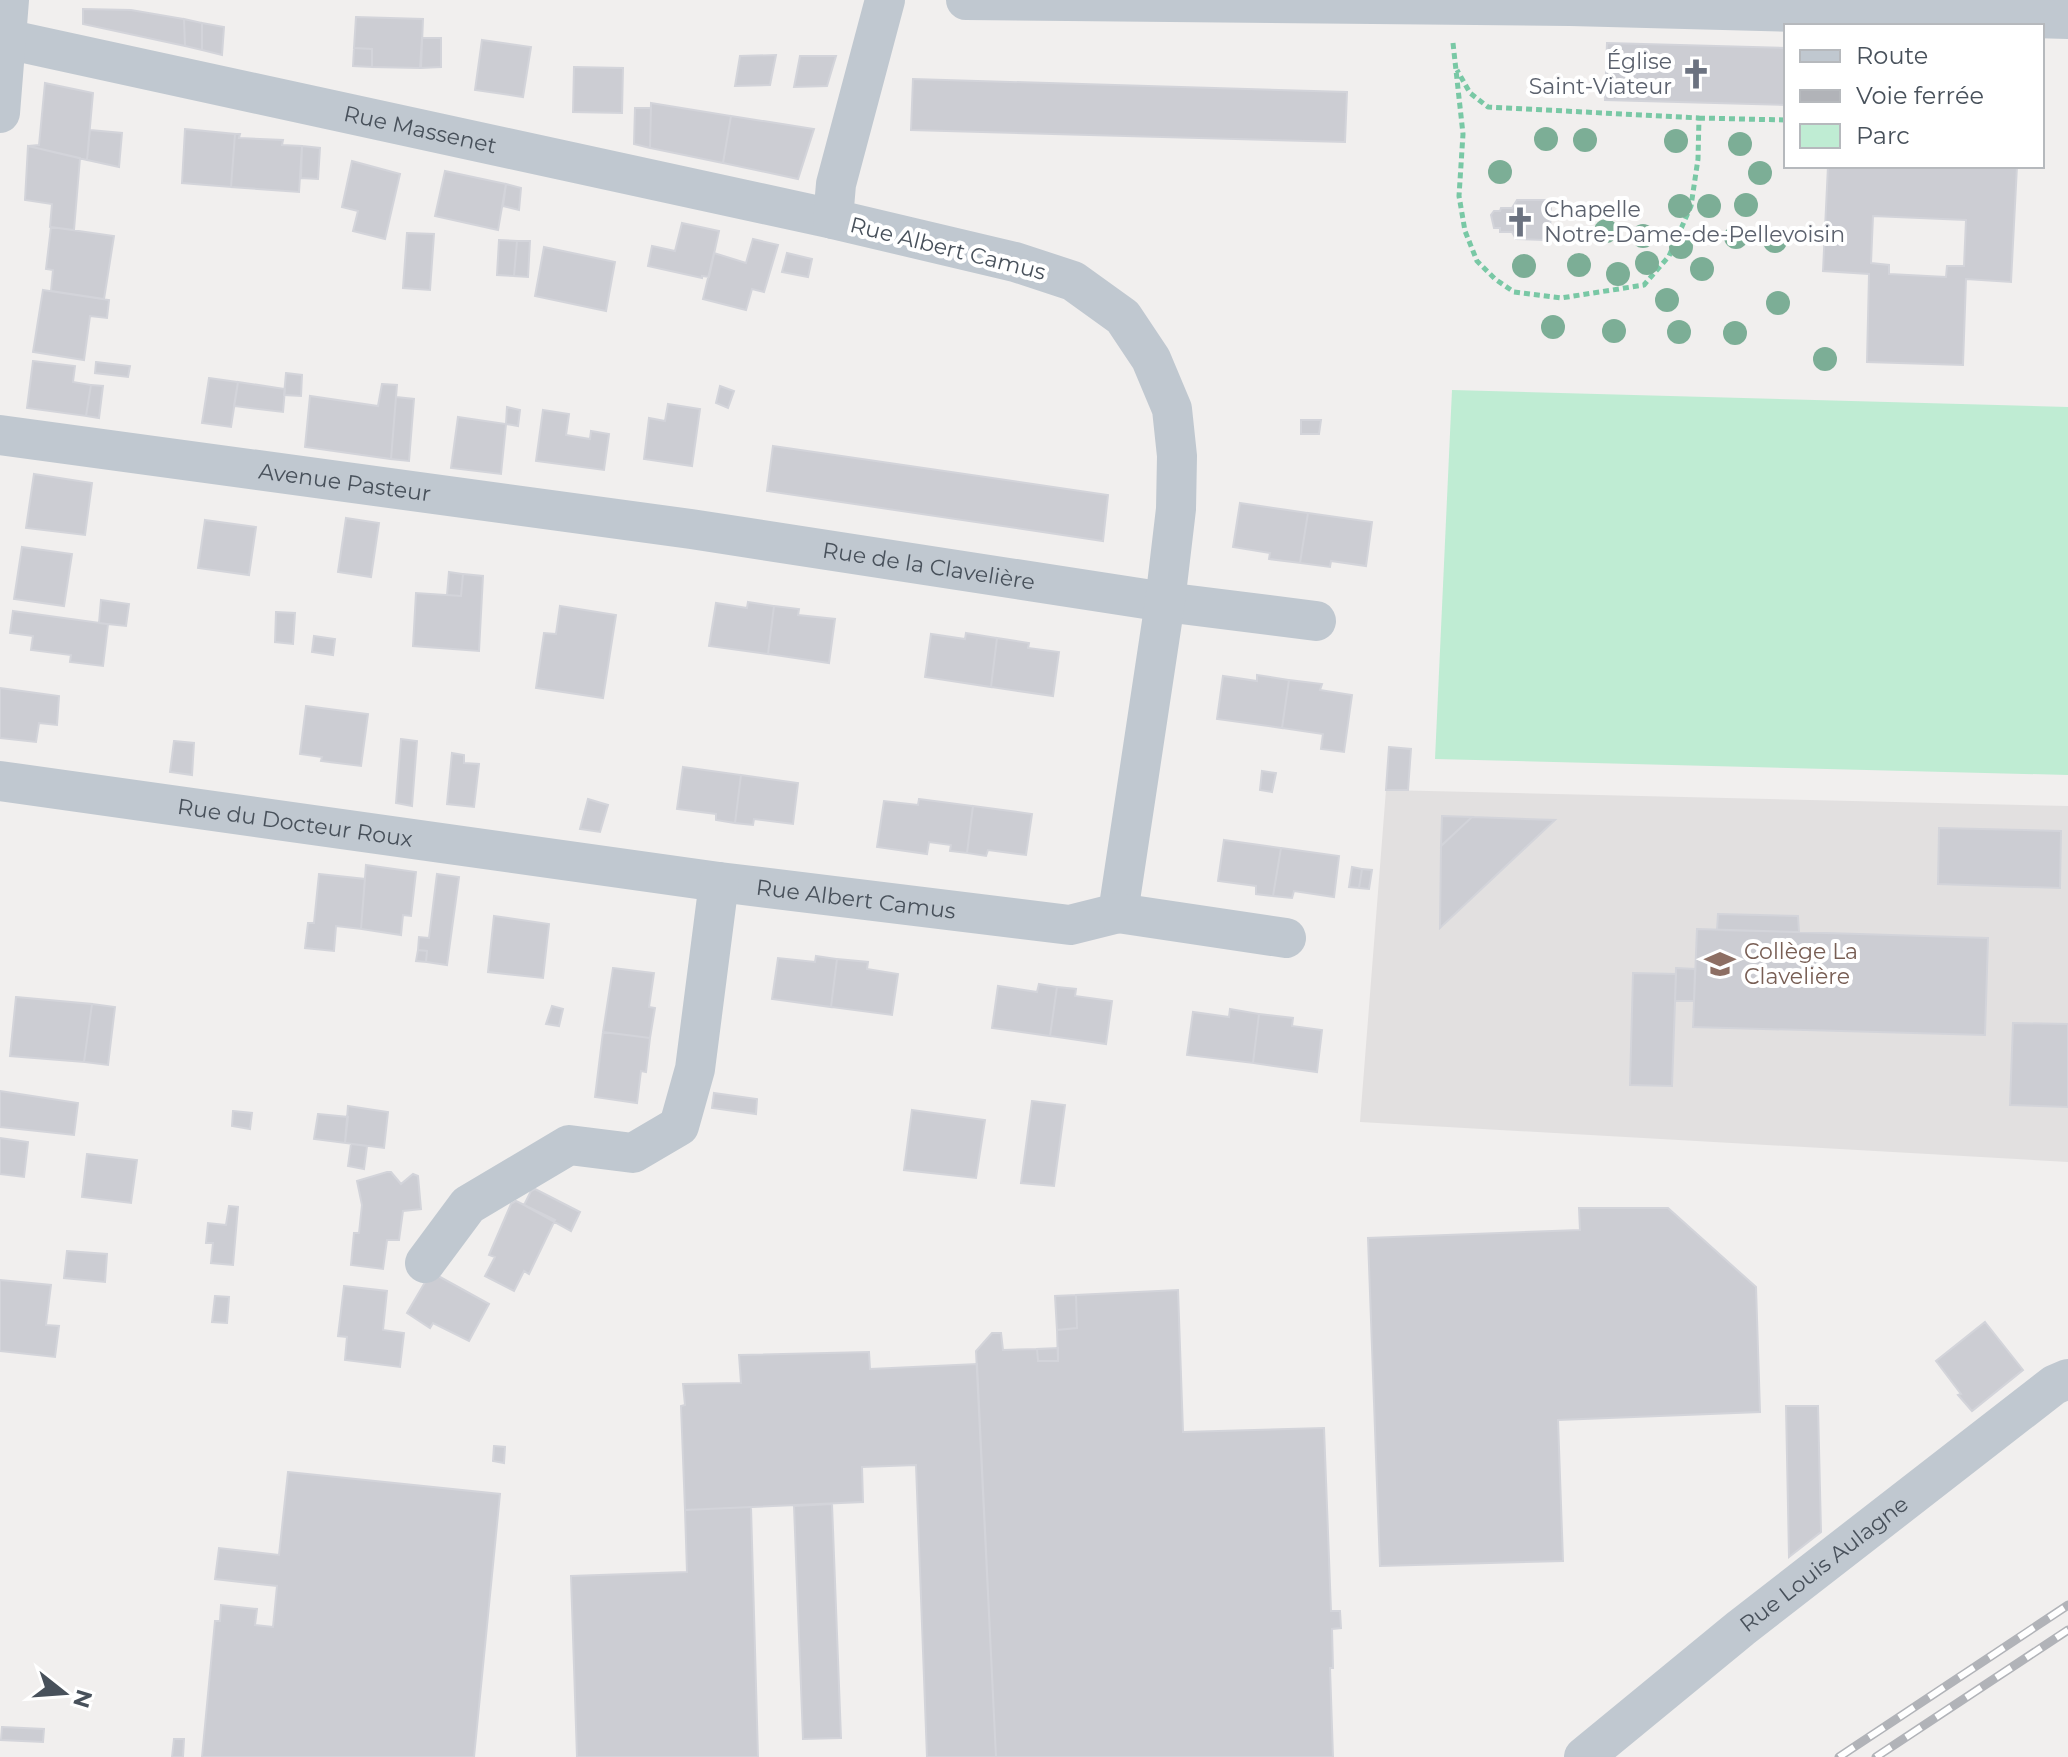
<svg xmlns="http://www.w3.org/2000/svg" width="2068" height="1757" font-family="Montserrat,sans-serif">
  <rect width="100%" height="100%" fill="#f1efee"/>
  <!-- education -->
  <path fill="#e2e0e0" d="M1386,790l682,16v356l-708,-40z"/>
  <!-- green -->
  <path fill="#bfecd3" d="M1452,390l616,17v368l-633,-16z"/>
  <!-- building -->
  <path fill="#cccdd3" stroke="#d3d4da" stroke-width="2" fill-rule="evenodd" d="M83,9l48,1 53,9 1,27 -102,-22z
    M356,17l67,2 -2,49 -49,-1v-18l-18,-1z
    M184,19l18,4v27l-17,-4z
    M202,23l22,4 -2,28 -20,-5z
    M422,38h19v29l-21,1z
    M482,40l49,7 -8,50 -48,-7z
    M1607,43l179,5v57l-181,-5z
    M354,48l18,1v18l-19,-1z
    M776,55l-6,30 -35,1 5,-30z
    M800,56h36l-9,30 -33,1z
    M574,67l49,1 -1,45 -49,-1z
    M913,79l434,13 -2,50 -434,-12z
    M45,83l48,10 -6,67 -59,-14 11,-1z
    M651,103l80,13 -8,47 -73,-15z
    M635,108h16l-1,40 -16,-4z
    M731,116l83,13 -16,50 -75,-16z
    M185,129l50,5 -4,53 -49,-4z
    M90,130l32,3 -3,34 -32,-7z
    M235,134h5l-1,4 44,2 -1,5 20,1 -3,46 -68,-5z
    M28,146l52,12 -6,72 -24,-3 2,-23 -27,-4z
    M302,146l18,2 -2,31 -17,-1z
    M352,161l48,13 -15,65 -32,-8 5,-20 -16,-4z
    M1828,166h189l-6,116 -45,-3 -3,86 -96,-3 2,-88 -46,-3zM1873,216l93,4 -2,46h-17l-1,11 -57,-3v-9l-18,-2z
    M445,171l61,13 -8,46 -63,-14z
    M506,184l15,4 -2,22 -16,-4z
    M1517,200h29l5,4 -1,31 -6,5 -28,-1 -4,-7h-12v-4h-6l-3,-13 3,-4h6l1,-3h11z
    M682,223l37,8 -10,46 -7,-1v2l-54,-12 4,-20 23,5z
    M51,227l63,9 -10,63 -53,-8 2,-21 -7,-1z
    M407,233l27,1 -4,56 -27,-2z
    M753,239l25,6 -14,47 -12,-3 -6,21 -43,-11 11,-46 32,10z
    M499,240l18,1 -3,35 -17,-1z
    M517,241h13l-2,36 -14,-1z
    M544,247l71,15 -9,49 -71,-15z
    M787,253l25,6 -4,18 -26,-5z
    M43,290l66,10 -2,18 -17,-2 -6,44 -51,-8z
    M33,361l42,5 -2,16 18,3 -5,31 -59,-8z
    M96,362l34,4 -2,11 -33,-4z
    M286,373l16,2 -1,21 -17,-1z
    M209,378l29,4 -7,45 -29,-4z
    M238,382l47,7 -2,23 -49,-6z
    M382,384l15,1 -6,74 -86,-12 5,-51 68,10z
    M91,385l12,1 -4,32 -13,-2z
    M720,386l14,5 -6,17 -12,-5z
    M396,397l18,2 -5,62 -18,-2z
    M668,404l32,5 -8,57 -48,-7 5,-41 16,3z
    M507,407l13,3 -2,16 -12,-2z
    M543,410l26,4 -3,21 24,4 1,-8 18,3 -5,36 -68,-9z
    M458,417l48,7 -5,50 -50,-6z
    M1301,420h20l-2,14h-18z
    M773,446l335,49 -5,46 -336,-50z
    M34,474l58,9 -7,52 -59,-7z
    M1240,503l68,10 -8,50 -31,-4 1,-6 -37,-6z
    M1308,513l64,9 -6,44 -35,-5 -1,6 -30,-4z
    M346,518l33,5 -8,54 -33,-5z
    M205,520l51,7 -7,48 -51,-7z
    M22,547l50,7 -8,52 -50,-7z
    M449,572l14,2 -2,22 -14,-1z
    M463,574l20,2 -4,75 -66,-5 3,-53 45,3z
    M101,600l28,4 -3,22 -27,-3z
    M748,602l26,4 -6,48 -59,-8 7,-43 31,5z
    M560,606l56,9 -13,83 -67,-10 8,-55 12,1z
    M774,606l25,3 -1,6 37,4 -6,44 -61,-9z
    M13,611l95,13 -5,42 -33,-4 1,-7 -40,-5 2,-14 -23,-3z
    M276,612l19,1 -2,31 -18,-2z
    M966,633l31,5 -6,49 -66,-10 6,-43 34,5z
    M314,636l21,3 -2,16 -21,-3z
    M997,638l32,5 -1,5 31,4 -6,44 -62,-9z
    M1257,675l32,5 -7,48 -65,-9 6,-43 34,5z
    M1289,680l33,4 -2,6 32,5 -8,57 -23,-3 2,-15 -41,-6z
    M0,688l59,8 -2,29 -18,-2 -3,19 -36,-4z
    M306,706l62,8 -7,52 -40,-5 1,-4 -22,-3z
    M401,739l16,2 -5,65 -16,-3z
    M174,741l20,2 -2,32 -22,-3z
    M1389,747l22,2 -3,41h-22z
    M452,753l12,2v8l15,1 -5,43 -27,-3z
    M683,767l58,8 -6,48 -19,-3v-6l-39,-5z
    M1262,771l14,2 -4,19 -12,-2z
    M741,775l57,8 -5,41 -39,-5 -1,6 -18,-2z
    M588,799l20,6 -8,27 -20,-3z
    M919,799l54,7 -6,47 -17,-2 1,-6 -22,-3 -2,12 -50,-7 7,-46 34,4z
    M973,806l59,8 -6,41 -38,-5 -2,6 -19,-3z
    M1442,816l30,1 -31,29z
    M1472,817l83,3 -115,108 1,-82z
    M1939,828l122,3 -1,57 -122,-4z
    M1224,840l57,8 -8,48 -17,-2v-8l-38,-5z
    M1281,848l58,8 -5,41 -40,-6 -2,7 -19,-2z
    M366,865l50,7 -5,44 -8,-1 -2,20 -40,-6z
    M1352,867l10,2 -3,19 -10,-1z
    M1362,869l10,1 -3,19 -10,-1z
    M319,874l46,5 -4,50 -25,-3 -2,25 -29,-3 3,-25h6z
    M437,874l22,3 -12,88 -21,-3 1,-11 -9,-1 1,-13 10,1z
    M1718,914l80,2 1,16 -82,-2z
    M494,916l55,8 -6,54 -55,-6z
    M1697,929l291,9 -3,97 -292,-8z
    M418,950l9,1 -1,11 -10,-1z
    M816,956l21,3 -6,48 -59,-8 6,-41 37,4z
    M837,959l31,3 -1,7 31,5 -6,41 -61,-8z
    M613,968l41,5 -5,34 6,1 -5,30 -47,-6z
    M1676,968l19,1 -1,32h-19z
    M1633,973l43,1 -4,112 -42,-1z
    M1039,984l18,3 -7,49 -58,-8 6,-42 39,6z
    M1057,987l19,2 -1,7 37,5 -6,43 -56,-8z
    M16,997l76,7 -8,58 -74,-6z
    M92,1004l23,3 -7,58 -24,-3z
    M552,1006l11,3 -4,17 -13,-2z
    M1230,1009l29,5 -6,49 -66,-8 6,-43 36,5z
    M1259,1014l34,4 -1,8 30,4 -5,42 -64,-9z
    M2013,1023l55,1v83l-58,-2z
    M603,1032l47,6 -4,34 -5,-1 -4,32 -42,-6z
    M0,1091l78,12 -4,32 -74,-8z
    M714,1093l43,6 -1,15 -44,-6z
    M1032,1101l33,4 -11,81 -33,-3z
    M348,1106l40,6 -4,36 -39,-5z
    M912,1110l73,10 -9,58 -72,-8z
    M233,1111l19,2 -2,16 -18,-3z
    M318,1114l30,3 -3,26 -31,-4z
    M0,1138l28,4 -4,35 -24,-3z
    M351,1144l16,2 -3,23 -16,-3z
    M87,1154l50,6 -6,43 -49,-6z
    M387,1172h4l10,12 12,-10 5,2 3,33 -18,2 -4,29h-12l-4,29 -32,-4 3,-32h5l3,-28 -5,-24z
    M535,1189l45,23 -9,19 -47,-26 7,-14z
    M516,1201l39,19 -26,54 -5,-3 -10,20 -29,-15 10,-19 -6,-2 22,-51z
    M229,1206l9,1 -5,58 -22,-2 2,-20h-7l2,-20 18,2z
    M1579,1208h89l88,79 4,125 -202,8 5,141 -183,5 -12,-328 212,-8z
    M67,1251l40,3 -2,28 -41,-4z
    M431,1272l58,32 -20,37 -36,-18 -3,5 -23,-15z
    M0,1280l51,5 -5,40 13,1 -4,31 -55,-6z
    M344,1286l43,5 -4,39 21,3 -4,34 -55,-7 2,-23 -9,-1z
    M1178,1290l5,142 141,-4 7,183h9l1,17 -9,1 1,39h-3l3,89h-337l-20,-406 16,-18h9l2,17 34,-1 1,12h20l-1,-31 20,-2 -1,-33z
    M1076,1295l1,33 -20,2 -2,-34z
    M215,1296l14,1 -2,26 -15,-1z
    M1985,1322l38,48 -51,41 -14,-16 3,-1 -25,-33z
    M1058,1348v13h-20l-1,-12z
    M869,1352l1,17 107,-5 19,393h-69l-11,-292 -54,2 1,35 -178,8 -4,-104 4,-1 -2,-21 58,-1 -2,-28z
    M1786,1406h32l3,126 -32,25z
    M494,1446l11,1 -1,16 -11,-2z
    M288,1472l212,22 -26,263h-272l13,-136h5l1,-16 36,4 -2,16 18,2 4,-41 -62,-7 4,-31 60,7z
    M832,1504l9,234 -38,1 -9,-233z
    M751,1507l7,250h-181l-6,-181 116,-4 -2,-62z
    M2,1727l42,2 -1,13 -42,-2z
    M174,1739h10l-1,18h-11z"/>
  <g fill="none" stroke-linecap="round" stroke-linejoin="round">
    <!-- path -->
    <path stroke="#79c8a5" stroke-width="5" stroke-dasharray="6 4" stroke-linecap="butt" d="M1453,43l10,91 -4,62 6,35 12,30 18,18 19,13 47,6 83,-13 25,-29 22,-50 7,-47 1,-41 -211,-11 -18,-14 -13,-23
      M1699,118l87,2"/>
    <!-- minor -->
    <g stroke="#c0c8d0" stroke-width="40">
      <path d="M966,0l604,6 498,13"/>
      <path id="s1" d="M6,39l827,180"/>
      <path d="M0,113l9,-113"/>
      <path id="s2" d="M0,435l691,94 474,73 151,19"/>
      <path id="s3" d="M0,781l719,101 351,43 48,-12 47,-311 11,-93 1,-53 -5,-47 -21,-50 -28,-42 -50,-36 -58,-19 -182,-43 3,-35 49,-184"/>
      <path d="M1118,913l168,25"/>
      <path d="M425,1263l43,-58 101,-60 64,8 46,-27 16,-57 24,-187"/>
      <path id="s4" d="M1584,1757l157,-129 313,-243 14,-6"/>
    </g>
    <!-- rail casing -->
    <g stroke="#b1b3b8" stroke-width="9">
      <path id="rail" d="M1839,1757l229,-152
        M1876,1757l192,-127"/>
    </g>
    <!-- rail -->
    <use href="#rail" stroke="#fff" stroke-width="6" stroke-dasharray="18" stroke-linecap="butt"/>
  </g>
  <!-- trees -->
  <g fill="#7cae96">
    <circle cx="1546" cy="139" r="12"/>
    <circle cx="1585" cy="140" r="12"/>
    <circle cx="1676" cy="141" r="12"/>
    <circle cx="1740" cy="144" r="12"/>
    <circle cx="1500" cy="172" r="12"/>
    <circle cx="1760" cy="173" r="12"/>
    <circle cx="1746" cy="205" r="12"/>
    <circle cx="1680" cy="206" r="12"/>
    <circle cx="1709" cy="206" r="12"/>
    <circle cx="1606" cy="231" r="12"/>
    <circle cx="1643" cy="236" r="12"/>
    <circle cx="1736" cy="237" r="12"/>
    <circle cx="1775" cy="241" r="12"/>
    <circle cx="1681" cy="247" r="12"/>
    <circle cx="1647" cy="263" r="12"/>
    <circle cx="1579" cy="265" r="12"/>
    <circle cx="1524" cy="266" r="12"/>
    <circle cx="1702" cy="269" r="12"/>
    <circle cx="1618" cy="274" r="12"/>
    <circle cx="1667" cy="300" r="12"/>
    <circle cx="1778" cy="303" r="12"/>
    <circle cx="1553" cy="327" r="12"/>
    <circle cx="1614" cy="331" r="12"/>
    <circle cx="1679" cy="332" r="12"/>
    <circle cx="1735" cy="333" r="12"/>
    <circle cx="1825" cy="359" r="12"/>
  </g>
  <!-- icons -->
  <defs>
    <g id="church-bare" transform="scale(2.4)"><path d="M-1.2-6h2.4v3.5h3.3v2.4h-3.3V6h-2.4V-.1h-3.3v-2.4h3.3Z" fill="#6b7280" stroke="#fff" stroke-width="2.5" paint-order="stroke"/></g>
    <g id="school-bare" transform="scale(2.4)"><path d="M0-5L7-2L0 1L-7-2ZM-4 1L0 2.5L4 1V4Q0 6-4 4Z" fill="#8d6e63" stroke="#fff" stroke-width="2.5" paint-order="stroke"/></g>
  </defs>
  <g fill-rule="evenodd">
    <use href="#church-bare" x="1696" y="74"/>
    <use href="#church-bare" x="1520" y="222"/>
    <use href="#school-bare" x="1720" y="964"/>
  </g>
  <g text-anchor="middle" stroke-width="8" stroke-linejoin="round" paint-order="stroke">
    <!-- worship labels -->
    <g font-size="22" fill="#5b616d" stroke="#fff" text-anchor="end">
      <text x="1672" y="69">Église<tspan x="1672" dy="25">Saint-Viateur</tspan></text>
      <text x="1544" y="217" text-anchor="start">Chapelle<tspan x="1544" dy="25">Notre-Dame-de-Pellevoisin</tspan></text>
    </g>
    <!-- street labels -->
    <g font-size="22" fill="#48515b" stroke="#fff">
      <text dy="8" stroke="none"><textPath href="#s1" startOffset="424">Rue Massenet</textPath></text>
      <text transform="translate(948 248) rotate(14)" y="8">Rue Albert Camus</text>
      <text dy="8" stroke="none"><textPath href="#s2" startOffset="348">Avenue Pasteur</textPath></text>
      <text dy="8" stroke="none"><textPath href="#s2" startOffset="938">Rue de la Clavelière</textPath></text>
      <text dy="8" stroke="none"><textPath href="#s3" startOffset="298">Rue du Docteur Roux</textPath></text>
      <text dy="8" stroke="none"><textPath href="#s3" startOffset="864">Rue Albert Camus</textPath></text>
      <text dy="8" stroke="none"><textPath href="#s4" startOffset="308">Rue Louis Aulagne</textPath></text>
    </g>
    <!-- education labels -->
    <g font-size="22" fill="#785e54" stroke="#fff" text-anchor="start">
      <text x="1744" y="959">Collège La<tspan x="1744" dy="25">Clavelière</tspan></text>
    </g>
  </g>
  <!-- legend -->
  <rect x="1784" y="24" width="260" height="144" fill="#ffffff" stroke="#b6b9bd" stroke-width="2"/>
  <rect x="1800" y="50" width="40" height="12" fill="#c0c8d0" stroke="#b6b9bd" stroke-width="2"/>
  <text x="1856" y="64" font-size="24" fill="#48515b">Route</text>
  <rect x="1800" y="90" width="40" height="12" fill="#b1b3b8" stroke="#b6b9bd" stroke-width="2"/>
  <text x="1856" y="104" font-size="24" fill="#48515b">Voie ferrée</text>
  <rect x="1800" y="124" width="40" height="24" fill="#bfecd3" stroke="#b6b9bd" stroke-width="2"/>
  <text x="1856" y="144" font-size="24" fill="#48515b">Parc</text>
  <!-- north arrow -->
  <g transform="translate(64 1693) rotate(107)" stroke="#ffffff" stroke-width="6" paint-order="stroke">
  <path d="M0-6L14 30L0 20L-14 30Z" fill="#48515b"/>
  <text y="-12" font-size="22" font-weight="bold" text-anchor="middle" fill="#48515b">N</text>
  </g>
</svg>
